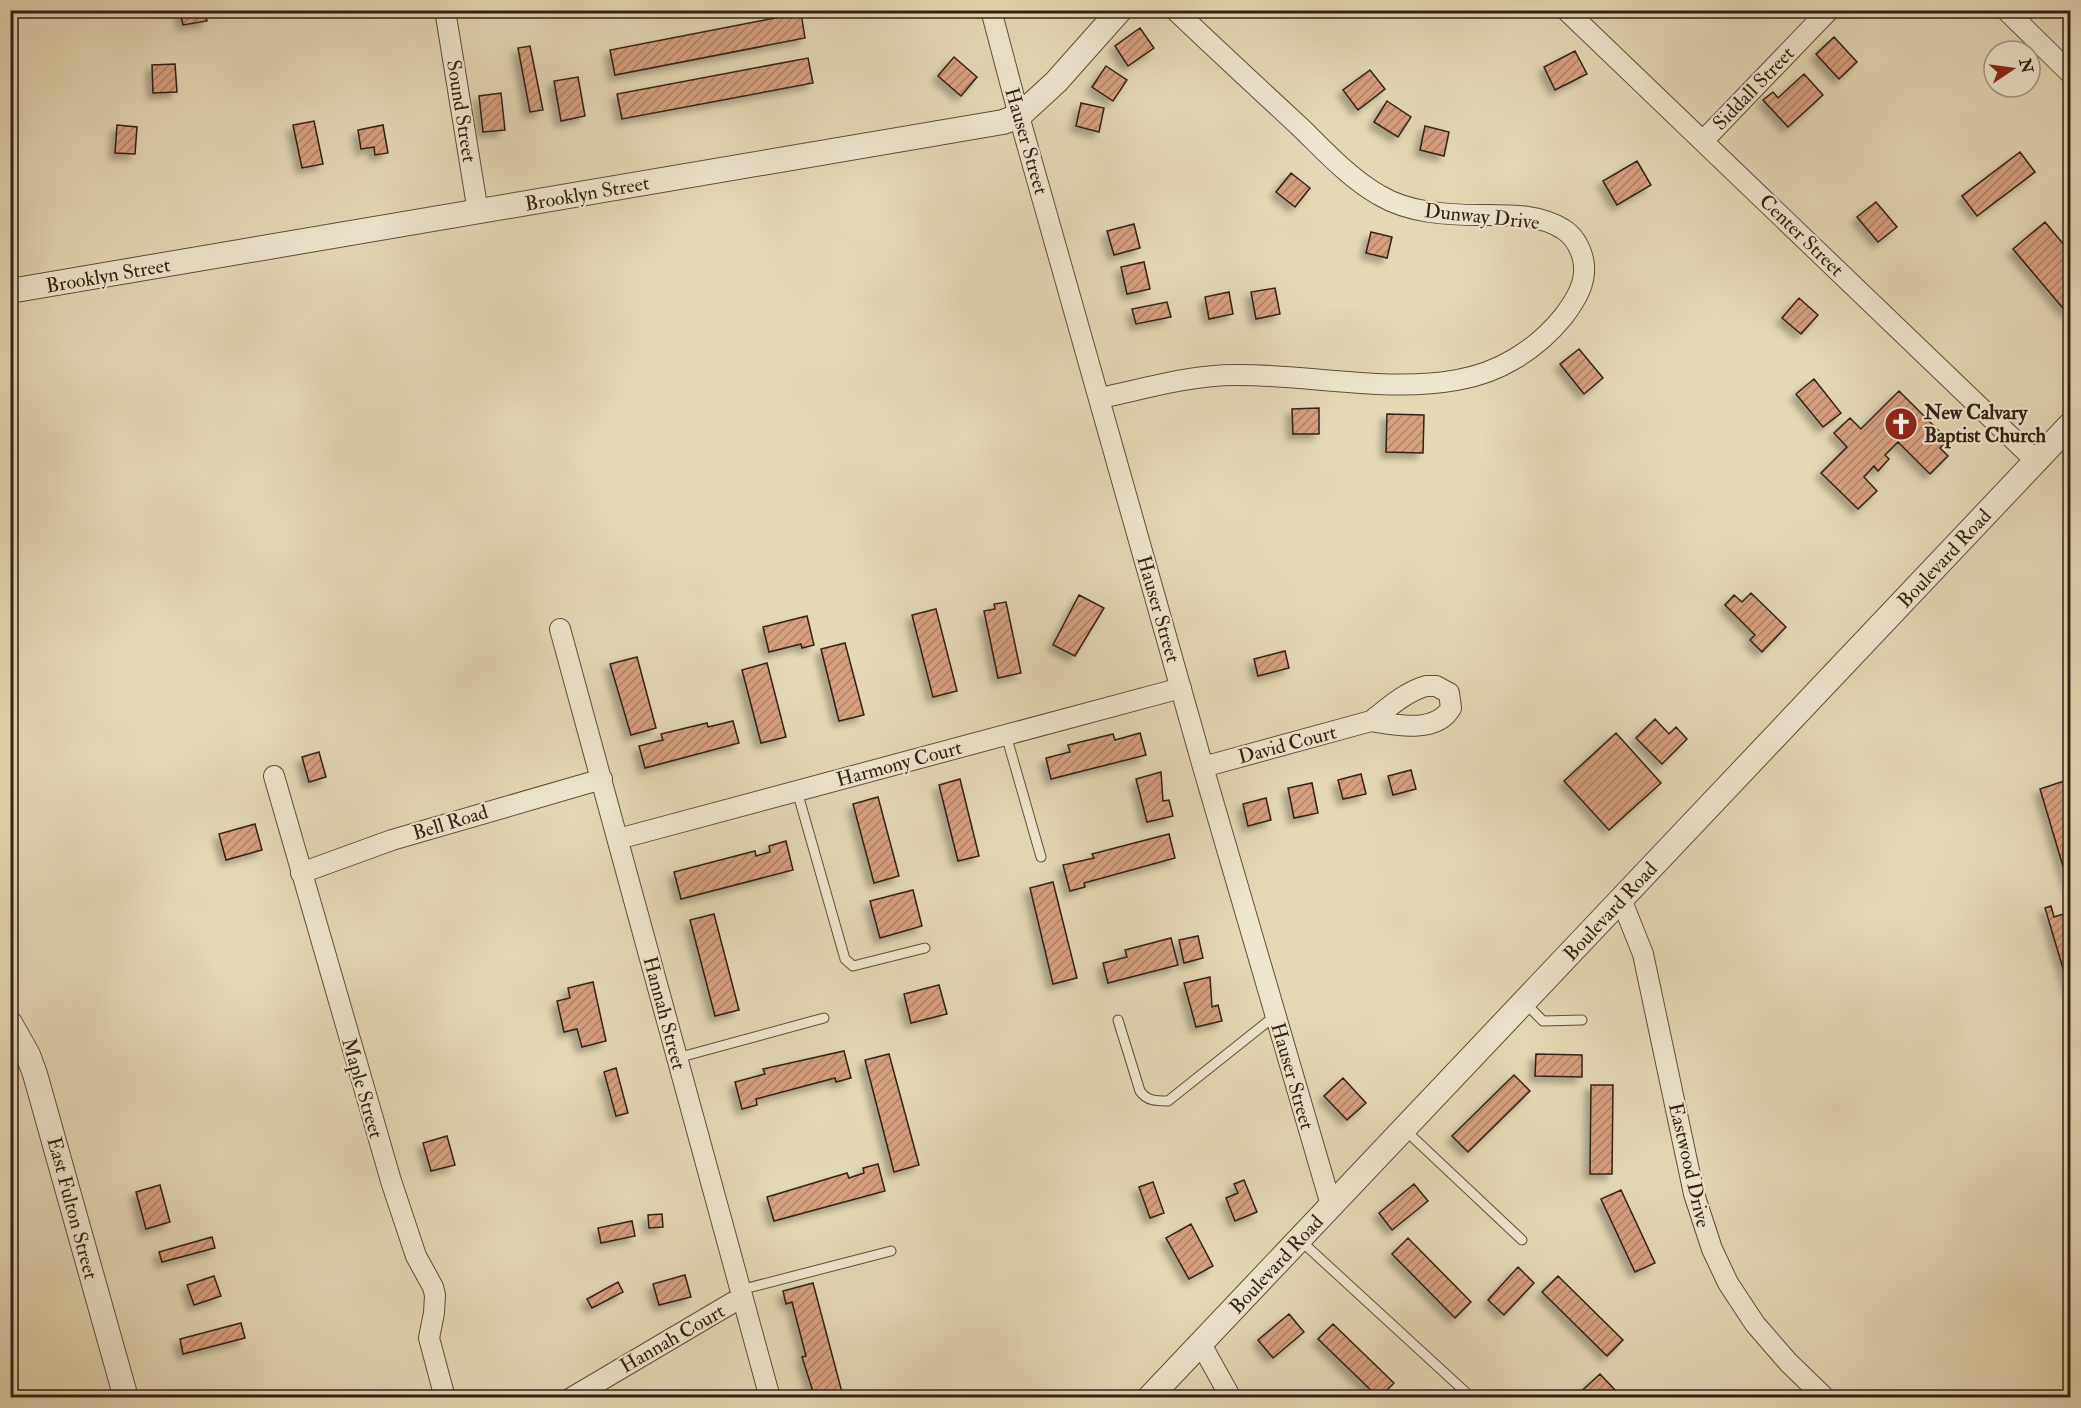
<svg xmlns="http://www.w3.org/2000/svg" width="2081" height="1408" font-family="'IM FELL Double Pica',serif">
  <defs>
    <pattern id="building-hatch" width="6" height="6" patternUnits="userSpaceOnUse" patternTransform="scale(1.5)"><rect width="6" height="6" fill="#d7a07f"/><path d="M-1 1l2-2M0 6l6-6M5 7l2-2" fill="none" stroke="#af8267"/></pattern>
    <filter id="shadow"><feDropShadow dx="-5.5" dy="5.5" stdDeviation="3" flood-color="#0004"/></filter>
  </defs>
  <rect width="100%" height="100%" fill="#e5d9b5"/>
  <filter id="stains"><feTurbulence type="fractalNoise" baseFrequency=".00333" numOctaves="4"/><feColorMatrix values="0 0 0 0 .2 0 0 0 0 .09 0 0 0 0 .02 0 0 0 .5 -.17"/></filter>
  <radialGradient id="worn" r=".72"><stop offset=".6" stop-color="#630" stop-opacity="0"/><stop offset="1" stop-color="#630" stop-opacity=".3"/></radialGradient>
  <!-- building -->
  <path fill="url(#building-hatch)" stroke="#322013" stroke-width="1.5" filter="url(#shadow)" d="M180,10h25l2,11 -24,4z
    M801,13l4,25 -190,37 -5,-25z
    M1140,28l14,20 -26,18 -13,-20z
    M1834,37l23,25 -18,17 -23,-25z
    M530,46l13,64 -13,2 -12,-64z
    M1575,51l12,23 -32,16 -11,-23z
    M954,57l23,20 -16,19 -23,-20z
    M808,58l5,25 -191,36 -5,-25z
    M175,64l2,28 -24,1 -1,-28z
    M1106,66l21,14 -14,21 -21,-14z
    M1370,70l15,19 -27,21 -15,-20z
    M1804,74l19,21 -35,32 -25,-27 10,-8 5,6z
    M578,77l7,39 -24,5 -7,-40z
    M501,93l4,37 -22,2 -4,-36z
    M1387,101l24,16 -13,20 -24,-15z
    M1081,103l23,5 -5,24 -23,-6z
    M314,121l9,43 -21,4 -9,-43z
    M117,125l20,2 -2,27 -20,-1z
    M383,125l5,28 -13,2 -1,-8 -13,2 -3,-19z
    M1425,126l24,6 -5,24 -24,-6z
    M2020,152l15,20 -58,44 -15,-20z
    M1637,161l14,24 -34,20 -14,-24z
    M1291,173l19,15 -15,19 -19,-15z
    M1876,202l21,25 -19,15 -21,-25z
    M2045,222l25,30v58l-3,3 -54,-64z
    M1134,224l6,24 -26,7 -7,-24z
    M1371,232l21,5 -5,21 -21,-5z
    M1144,262l6,27 -23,5 -6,-27z
    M1275,288l5,26 -24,5 -5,-27z
    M1229,292l4,22 -24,5 -4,-22z
    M1799,298l19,17 -17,19 -19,-16z
    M1167,302l4,15 -35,7 -4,-15z
    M1579,349l24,29 -19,16 -24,-30z
    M1814,379l27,34 -18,14 -27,-33z
    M1899,391l49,49 -8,8 8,8 -18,18 -32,-32 -13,13 4,4 -11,12 -4,-5 -10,11 13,14 -19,18 -37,-36 26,-26 -13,-14 16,-15 11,11z
    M1319,408v26h-26l-1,-25z
    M1387,414l37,1 -1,38 -37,-1z
    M1751,593l35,34 -24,25 -12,-12 5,-5 -30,-30 9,-10 8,7z
    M1079,595l25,13 -29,48 -22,-11z
    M1006,602l15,71 -23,5 -14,-67 11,-2 -1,-5z
    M936,609l21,82 -24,6 -21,-82z
    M807,616l7,29 -12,3 -1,-4 -32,8 -6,-25z
    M845,643l19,72 -25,6 -18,-72z
    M1285,651l4,17 -31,8 -4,-17z
    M637,657l19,71 -25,7 -21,-71z
    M767,663l19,74 -25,6 -19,-73z
    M1655,719l14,15 7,-7 11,12 -25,25 -26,-26z
    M733,721l6,22 -94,25 -6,-22 24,-6 -2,-6 46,-11 1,4z
    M1140,733l6,22 -95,24 -5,-21 24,-6 -2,-7 45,-11 2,6z
    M1616,733l45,50 -52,47 -45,-49z
    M319,752l7,25 -17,5 -7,-25z
    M1411,770l5,19 -23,6 -5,-19z
    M1161,772l2,29 6,-1 4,16 -26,6 -11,-43z
    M1361,774l5,20 -23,5 -5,-19z
    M960,779l19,77 -21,5 -19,-76z
    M2070,779v111l-30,-101z
    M1312,783l6,30 -24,5 -6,-30z
    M878,797l21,79 -25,7 -21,-79z
    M1266,798l5,22 -23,6 -5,-22z
    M255,824l7,26 -36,10 -7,-26z
    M1169,834l6,24 -91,25 1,4 -15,4 -7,-26 31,-7 -2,-4z
    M786,841l7,29 -112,29 -7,-27 81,-21 1,5 14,-4 -1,-6z
    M1053,882l24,96 -24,6 -23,-96z
    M913,890l9,36 -42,12 -10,-37z
    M2051,906l3,11 16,-5v80l-25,-84z
    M714,914l25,96 -24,6 -25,-96z
    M1198,936l5,22 -19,5 -5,-23z
    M1171,938l7,27 -70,18 -5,-20 24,-6 -2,-7z
    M1210,977l2,30 6,-2 4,16 -26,6 -12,-44z
    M593,982l13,59 -24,6 -5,-18 -13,3 -7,-31 13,-3 -2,-10z
    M939,985l8,29 -36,9 -7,-29z
    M844,1051l7,27 -15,4 -1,-4 -79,21 1,6 -15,4 -7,-27 30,-8 -2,-5z
    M889,1054l30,111 -25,7 -29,-112z
    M1536,1054l46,1v22l-47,-1z
    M616,1068l12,45 -12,3 -12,-44z
    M1514,1075l16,16 -62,61 -16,-16z
    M1343,1078l23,25 -19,17 -23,-24z
    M1591,1085h22l-1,89h-22z
    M447,1136l8,29 -24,6 -8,-28z
    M878,1164l7,27 -111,30 -7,-24 80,-24 2,5 15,-5 -1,-5z
    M1244,1180l13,32 -22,9 -9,-23 12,-5 -4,-9z
    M1153,1182l11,31 -14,5 -11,-31z
    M1414,1184l14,17 -36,29 -13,-17z
    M160,1185l10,37 -24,7 -10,-37z
    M1621,1190l34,73 -20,9 -34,-73z
    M662,1214l1,13 -14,1 -1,-13z
    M632,1221l3,15 -34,7 -3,-15z
    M1191,1224l22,42 -24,13 -23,-41z
    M212,1237l3,11 -53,14 -3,-10z
    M1408,1238l63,64 -16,16 -63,-64z
    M1518,1267l16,16 -30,32 -16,-15z
    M685,1275l6,22 -32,8 -6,-21z
    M214,1276l7,20 -27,9 -7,-20z
    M1558,1276l65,64 -16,16 -65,-64z
    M618,1282l5,10 -31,16 -5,-9z
    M813,1283l30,113 -5,2h-23l-13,-41 4,-1 -14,-54 -6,2 -3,-13z
    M1289,1314l15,18 -31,26 -15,-18z
    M241,1323l4,15 -62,16 -3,-15z
    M1333,1324l61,59 -15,15 -61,-59z
    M1600,1374l16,17 -7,7h-35z"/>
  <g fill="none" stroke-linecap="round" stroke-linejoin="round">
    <!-- service casing -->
    <g stroke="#5f4e3c" stroke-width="11">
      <path id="service" d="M1006,735l35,122
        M797,791l48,168 8,7 72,-18
        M1524,1002l19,19 39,-1
        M1118,1020l22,71c7,10 16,10 28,10l108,-86
        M677,1058l147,-40
        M1404,1129l118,111
        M1301,1241l171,157
        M740,1290l151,-39"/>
    </g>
    <!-- minor casing -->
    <g stroke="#5f4e3c" stroke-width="22">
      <path id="minor" d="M445,10l33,202
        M991,10l28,106 184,651 128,438
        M1566,10l470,451
        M2006,10l64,63
        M1703,141l126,-131
        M1100,398c44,-9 90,-23 135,-23 72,-1 151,18 222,5 42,-7 79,-30 106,-63 13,-17 25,-36 20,-58 -3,-12 -9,-23 -20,-30 -25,-15 -53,-14 -82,-14 -34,0 -72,-2 -102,-20 -30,-17 -55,-45 -80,-69 -41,-38 -83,-77 -124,-116
        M560,629l210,769
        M1426,686h10l13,7 2,15c-15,26 -56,17 -80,13 17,-13 34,-29 55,-35z
        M1203,767l168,-46
        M274,776l117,405 25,75 17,31 2,8 -1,18 -5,25 16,60
        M618,839l563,-151
        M301,873l91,-33 210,-61
        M1621,899l22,55 51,240 18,55 16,34 27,41 33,38 37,36
        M1201,1344l30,54
        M571,1398l171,-101"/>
    </g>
    <!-- tertiary casing -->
    <g stroke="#5f4e3c" stroke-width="26">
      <path id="tertiary" d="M10,291l993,-169 16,-6 37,-34 64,-72
        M10,1023l18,32 7,19 91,324
        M1149,1398l921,-973"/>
    </g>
    <!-- service -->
    <use href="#service" stroke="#eee6cf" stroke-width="9"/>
    <!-- minor -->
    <use href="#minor" stroke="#eee6cf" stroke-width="20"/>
    <!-- tertiary -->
    <use href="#tertiary" stroke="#eee6cf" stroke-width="24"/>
  </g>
  <!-- icons -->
  <defs>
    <g id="church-disc" transform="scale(1.725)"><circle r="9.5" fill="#8f2418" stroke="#eee6cf"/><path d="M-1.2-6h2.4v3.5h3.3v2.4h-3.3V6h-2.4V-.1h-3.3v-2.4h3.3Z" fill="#fff"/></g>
  </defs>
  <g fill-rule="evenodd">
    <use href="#church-disc" x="1901" y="424"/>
  </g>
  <g text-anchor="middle" stroke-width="4.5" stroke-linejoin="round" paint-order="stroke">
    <!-- street labels -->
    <g font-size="20" fill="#322013" stroke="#eee6cf">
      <text transform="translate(1753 88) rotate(-46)" y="7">Siddall Street</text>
      <text transform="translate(462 111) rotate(81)" y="7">Sound Street</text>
      <text transform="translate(1027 141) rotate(74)" y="7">Hauser Street</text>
      <text transform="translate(587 193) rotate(-10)" y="7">Brooklyn Street</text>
      <text transform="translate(1482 216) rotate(6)" y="7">Dunway Drive</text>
      <text transform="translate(1802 235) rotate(44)" y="7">Center Street</text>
      <text transform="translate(108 275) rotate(-10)" y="7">Brooklyn Street</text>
      <text transform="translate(1944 558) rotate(-47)" y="7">Boulevard Road</text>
      <text transform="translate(1159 609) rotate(74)" y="7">Hauser Street</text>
      <text transform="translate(1287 744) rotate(-15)" y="7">David Court</text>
      <text transform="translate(899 763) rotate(-15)" y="7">Harmony Court</text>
      <text transform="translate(450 822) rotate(-17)" y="7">Bell Road</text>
      <text transform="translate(1610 911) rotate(-47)" y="7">Boulevard Road</text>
      <text transform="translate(665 1013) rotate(75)" y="7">Hannah Street</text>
      <text transform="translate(1293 1076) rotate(74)" y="7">Hauser Street</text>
      <text transform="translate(363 1088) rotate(74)" y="7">Maple Street</text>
      <text transform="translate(1690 1165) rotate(77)" y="7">Eastwood Drive</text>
      <text transform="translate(73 1208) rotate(75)" y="7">East Fulton Street</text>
      <text transform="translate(1276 1264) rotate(-47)" y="7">Boulevard Road</text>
      <text transform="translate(672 1338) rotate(-30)" y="7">Hannah Court</text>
    </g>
    <!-- poi labels -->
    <g font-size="20" font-weight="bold" fill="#322013" stroke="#eee6cf" text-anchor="start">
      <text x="1924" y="419">New Calvary<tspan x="1924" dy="23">Baptist Church</tspan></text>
    </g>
  </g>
  <!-- margin -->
  <rect width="2081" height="1408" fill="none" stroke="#e5d9b5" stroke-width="36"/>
  <rect x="12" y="12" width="2057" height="1384" fill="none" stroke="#322013" stroke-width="3"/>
  <rect x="18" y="18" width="2045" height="1372" fill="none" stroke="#322013" stroke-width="1.5"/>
  <!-- north arrow -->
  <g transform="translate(2012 69) rotate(77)"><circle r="28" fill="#eee6cf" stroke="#a39784" stroke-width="1.5"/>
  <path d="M0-4.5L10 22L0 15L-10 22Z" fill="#8f2418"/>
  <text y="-9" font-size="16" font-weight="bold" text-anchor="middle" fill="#322013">N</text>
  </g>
  <rect width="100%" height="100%" filter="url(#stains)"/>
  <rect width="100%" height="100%" fill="url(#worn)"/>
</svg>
